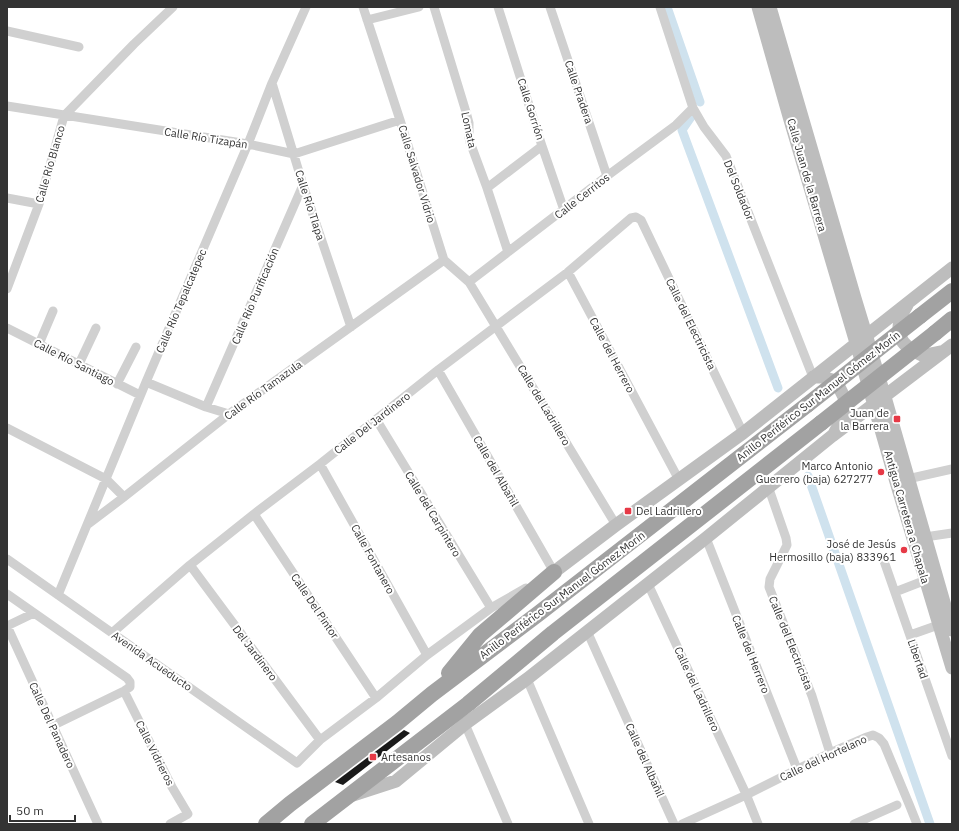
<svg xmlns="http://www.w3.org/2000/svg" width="959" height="831" font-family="'IBM Plex Sans',sans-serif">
  <rect width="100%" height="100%" fill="#fff"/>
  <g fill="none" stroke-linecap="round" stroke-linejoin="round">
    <!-- canal -->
    <path stroke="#cfe2ee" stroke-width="9" d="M667,7l33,95
      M691,117l-9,13 96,258
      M808,476l122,348"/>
  </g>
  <!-- building -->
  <path fill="#1a1a1a" d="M404,730l6,3 -67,52 -8,-3z"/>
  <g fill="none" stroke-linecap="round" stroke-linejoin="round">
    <!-- minor -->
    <path stroke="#d0d0d0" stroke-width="9" d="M363,7l37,113 44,140 25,22 147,243
      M434,7l32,105 3,11v14l1,5 17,46 21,64
      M498,7l44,139 22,64
      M550,7l57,169
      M660,7l33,101 11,19 22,29 87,221
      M367,20l52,-13
      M7,31l72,16
      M272,83l31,102 48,142
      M7,106l241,38 46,10 106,-34
      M487,188l55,-42
      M7,198l32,6
      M568,272l111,208
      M469,282l138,-106 69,-51 17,-17
      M7,289l32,-85 25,-88 70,-72 39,-37
      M7,328l133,67
      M39,344l14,-33
      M79,364l17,-36
      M438,370l116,202 -3,2
      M146,382l60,25 23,7
      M117,384l19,-37
      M206,407l97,-222
      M376,419l115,189
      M7,428l99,51 18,18
      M320,464l107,191
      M903,480l49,-11
      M769,489l17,49 1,7 -17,34 -1,8 43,109 18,57
      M254,514l122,184
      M87,525l37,-28 105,-83 215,-154
      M925,537l27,-4
      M706,538l91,231
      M7,559l290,204 23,-23 56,-42 51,-43 64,-47 35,-20
      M884,561l68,195
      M190,565l130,175
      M648,584l98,210 12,30
      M895,592l31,-12
      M7,594l120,84 3,4v5l-6,4 -72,35
      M58,595l88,-213 102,-238 24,-61 34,-76
      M7,626l91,198
      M7,626l27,-13
      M587,631l87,193
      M112,633l78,-68 64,-51 66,-50 118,-94 130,-98 63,-54 5,-1 5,3 102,213
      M910,635l34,-12
      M527,679l62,145
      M124,691l48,96 16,27 -18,10
      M465,724l43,100
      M682,824l62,-28 86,-43 37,-16 6,-2 6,3 5,6 25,60 8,20
      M854,824l43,-19"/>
    <!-- secondary -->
    <path stroke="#bdbdbd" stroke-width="13" d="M758,7l32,113 66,223 40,139 56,186
      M770,7l85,291 30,99 67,233
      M907,305c-10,16 -14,35 7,46 2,1 5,3 8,4 6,0 13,-2 19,-3
      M813,377h9l10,3 7,7 5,10 1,12 -2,9 -8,14
      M554,572l62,-47 127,-92 209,-165
      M353,795l43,-14 69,-57 62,-45 179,-141 126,-102 120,-91"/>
    <!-- trunk -->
    <path stroke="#a2a2a2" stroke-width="16" d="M920,316l32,-25
      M935,333l17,-14
      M449,673l31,-38 74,-63
      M266,824l24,-20 107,-81 35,-29 106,-80 269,-209
      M312,824l156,-120 85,-71 268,-210"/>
    <!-- trunk-bridge -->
    <path stroke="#a2a2a2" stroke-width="16" d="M807,405l113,-89
      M821,423l114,-90"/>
  </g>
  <!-- markers -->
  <g fill="#e63946" stroke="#fff" stroke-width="1.5">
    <rect x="893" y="415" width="8" height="8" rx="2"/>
    <circle cx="881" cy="472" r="4"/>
    <rect x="624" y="507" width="8" height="8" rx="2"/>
    <circle cx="904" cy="550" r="4"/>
    <rect x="369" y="753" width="8" height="8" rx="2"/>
  </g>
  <g text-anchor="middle" stroke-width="4" stroke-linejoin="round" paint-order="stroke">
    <!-- street labels -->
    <g font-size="11" fill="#333" stroke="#fff">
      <text transform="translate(579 92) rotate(71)" y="4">Calle Pradera</text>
      <text transform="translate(531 109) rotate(72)" y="4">Calle Gorrión</text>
      <text transform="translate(469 130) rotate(78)" y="4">Lomata</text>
      <text transform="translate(206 138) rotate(9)" y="4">Calle Río Tizapán</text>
      <text transform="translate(50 164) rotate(-74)" y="4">Calle Río Blanco</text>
      <text transform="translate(417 174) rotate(73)" y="4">Calle Salvador Vidrio</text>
      <text transform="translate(807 175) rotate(74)" y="4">Calle Juan de la Barrera</text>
      <text transform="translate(739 190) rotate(68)" y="4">Del Soldador</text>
      <text transform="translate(582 196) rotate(-38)" y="4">Calle Cerritos</text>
      <text transform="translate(310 205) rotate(72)" y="4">Calle Río Tlapa</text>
      <text transform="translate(255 296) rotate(-67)" y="4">Calle Río Purificación</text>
      <text transform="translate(181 301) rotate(-67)" y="4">Calle Río Tepalcatepec</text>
      <text transform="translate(691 324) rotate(64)" y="4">Calle del Electricista</text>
      <text transform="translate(612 355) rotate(62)" y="4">Calle del Herrero</text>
      <text transform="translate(74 362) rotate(27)" y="4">Calle Río Santiago</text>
      <text transform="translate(263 390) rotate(-36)" y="4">Calle Río Tamazula</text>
      <text transform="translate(818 396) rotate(-38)" y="4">Anillo Periférico Sur Manuel Gómez Morín</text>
      <text transform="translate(544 405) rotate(59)" y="4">Calle del Ladrillero</text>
      <text transform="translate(372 423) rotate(-38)" y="4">Calle Del Jardinero</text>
      <text transform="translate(496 471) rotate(60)" y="4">Calle del Albañil</text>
      <text transform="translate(433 514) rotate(59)" y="4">Calle del Carpintero</text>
      <text transform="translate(907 517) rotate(74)" y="4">Antigua Carretera a Chapala</text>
      <text transform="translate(373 559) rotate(61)" y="4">Calle Fontanero</text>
      <text transform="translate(562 595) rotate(-37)" y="4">Anillo Periférico Sur Manuel Gómez Morín</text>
      <text transform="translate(315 606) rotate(56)" y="4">Calle Del Pintor</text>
      <text transform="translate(791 643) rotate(68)" y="4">Calle del Electricista</text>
      <text transform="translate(255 653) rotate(53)" y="4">Del Jardinero</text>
      <text transform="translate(751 654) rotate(68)" y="4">Calle del Herrero</text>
      <text transform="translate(918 659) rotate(71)" y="4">Libertad</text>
      <text transform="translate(152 661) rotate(35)" y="4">Avenida Acueducto</text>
      <text transform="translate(697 689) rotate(65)" y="4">Calle del Ladrillero</text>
      <text transform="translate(52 725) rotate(65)" y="4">Calle Del Panadero</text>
      <text transform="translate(155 753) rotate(63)" y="4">Calle Vidrieros</text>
      <text transform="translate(823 758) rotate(-25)" y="4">Calle del Hortelano</text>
      <text transform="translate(645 760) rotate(66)" y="4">Calle del Albañil</text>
    </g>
    <!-- poi labels -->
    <g font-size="11" fill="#333" stroke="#fff" text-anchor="end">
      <text x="889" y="417">Juan de<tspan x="889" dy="13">la Barrera</tspan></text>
      <text x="873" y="470">Marco Antonio<tspan x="873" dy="13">Guerrero (baja) 627277</tspan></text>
      <text x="636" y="515" text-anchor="start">Del Ladrillero</text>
      <text x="896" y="548">José de Jesús<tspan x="896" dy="13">Hermosillo (baja) 833961</tspan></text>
      <text x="381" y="761" text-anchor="start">Artesanos</text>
    </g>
  </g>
  <!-- border -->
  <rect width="959" height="831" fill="none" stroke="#333333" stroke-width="16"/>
  <!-- scale -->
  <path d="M10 815v6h65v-6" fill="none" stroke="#333333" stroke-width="2"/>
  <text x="16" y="815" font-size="12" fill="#333333" stroke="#ffffff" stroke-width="3" paint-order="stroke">50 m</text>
</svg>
